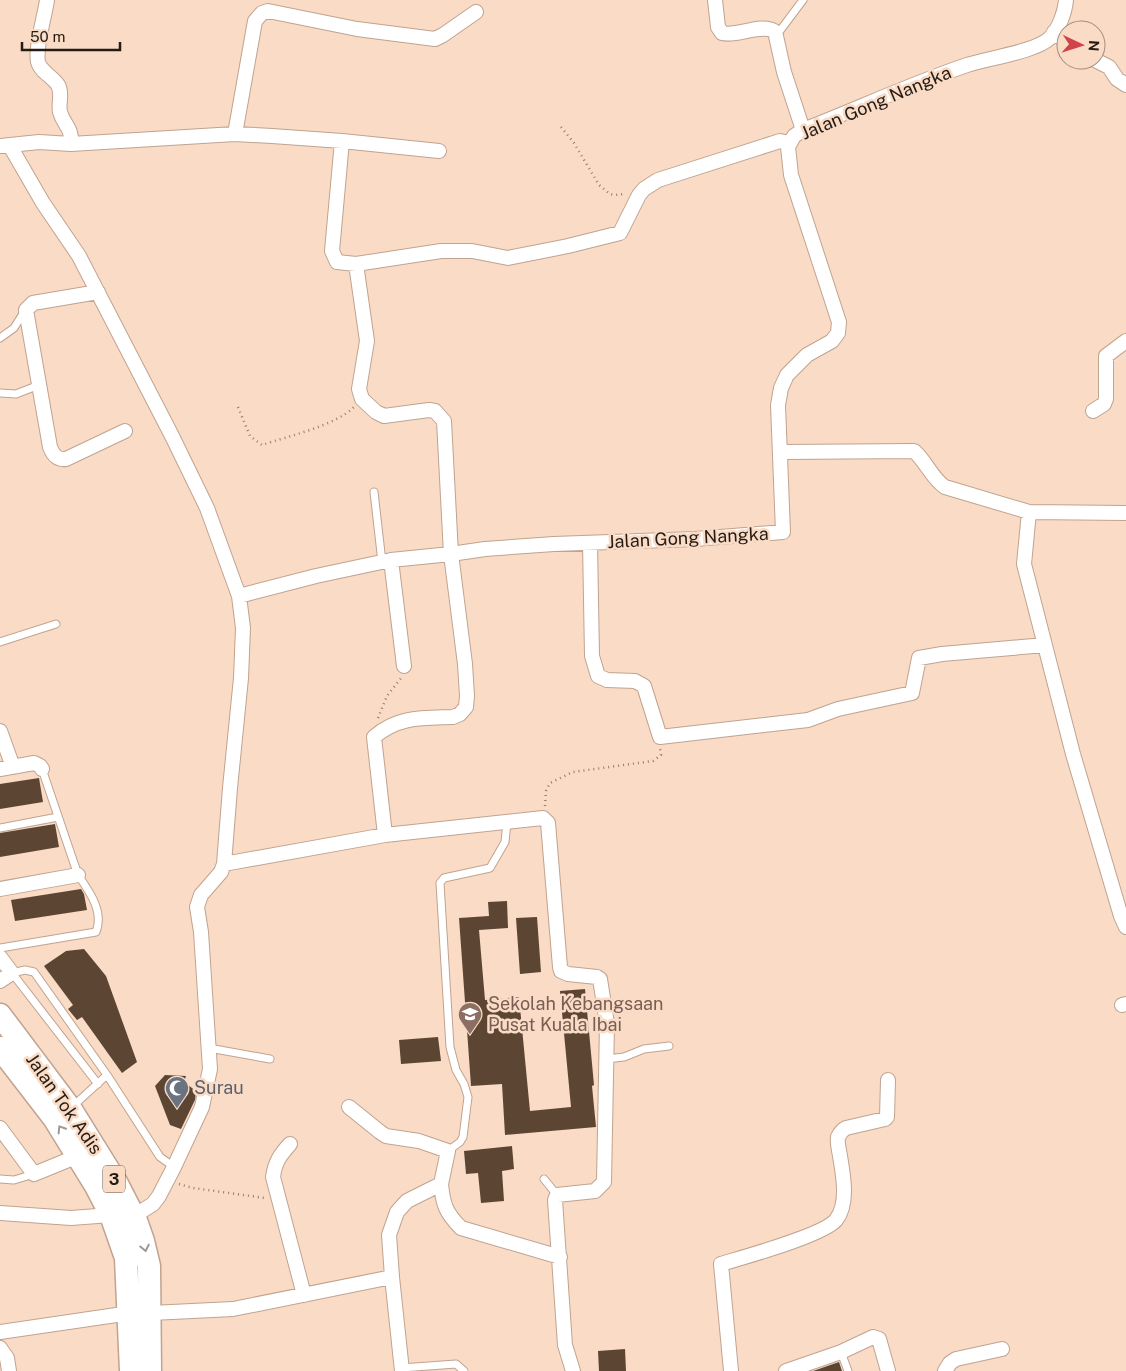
<svg xmlns="http://www.w3.org/2000/svg" width="1126" height="1371" font-family="'Public Sans',sans-serif">
  <rect width="100%" height="100%" fill="#f9dbc6"/>
  <!-- building -->
  <path fill="#5d4534" d="M39,778l4,24 -43,7v-25z
    M55,824l4,23 -59,10v-24z
    M81,889l3,5 3,16 -72,11 -4,-21z
    M507,901l1,27 -29,2 6,70 34,-3 11,114 41,-4 -11,-116 25,-2 9,96 -2,1 4,41 -91,8 -3,-51 -31,2 -12,-168 30,-2 -1,-14z
    M537,917l4,55 -21,2 -4,-56z
    M84,949l22,27 31,86 -15,11 -40,-56 -5,3 -9,-11 5,-4 -29,-39 22,-15z
    M438,1037l3,24 -40,3 -2,-24z
    M165,1075l21,1 -2,6 12,9 -1,9 -14,29 -11,-4 -15,-39z
    M512,1146l2,23 -12,2 2,30 -23,2 -3,-30 -12,1 -2,-23z
    M625,1349l1,22h-27l-1,-20z
    M839,1362l3,9h-29z"/>
  <g fill="none" stroke-linecap="round" stroke-linejoin="round">
    <!-- lane casing -->
    <g stroke="#c0a390" stroke-width="9">
      <path id="lane" d="M776,36l27,-36
        M0,338l14,-10 10,-16
        M0,393l16,1 23,-9
        M374,492l8,70
        M0,642l56,-18
        M0,828l58,-11
        M0,948l96,-16c8,-20 -6,-40 -18,-57l-36,-106
        M209,1048l61,11
        M606,1059l18,-2 20,-8 25,-3
        M98,1084l-86,-111 13,-3 9,2 73,103 53,82 14,10
        M72,1107l35,-32
        M448,1151l12,-9 3,-5 5,-40 -4,-13 -8,-14 -6,-23 -10,-164 4,-5 46,-10 15,-26 2,-20
        M0,1179l14,1 20,-6
        M544,1179l13,16
        M841,1352l7,19
        M401,1368l55,-4 8,7"/>
    </g>
    <!-- street casing -->
    <g stroke="#c0a390" stroke-width="16">
      <path id="street" d="M47,0c-2,15 -12,48 -9,62 2,9 15,15 20,23 5,9 0,18 2,27 4,14 12,14 11,32
        M715,0l3,27 4,6c15,4 39,-10 52,-2l2,5 8,36 19,58
        M1054,32l12,10
        M1095,60l14,7 8,12 9,6
        M235,134l20,-113 7,-8 6,-2 89,18 78,10 8,-4 33,-23
        M342,141l-10,110 5,11 19,2 85,-13h31l36,7 60,-12 52,-13 19,-38 5,-6 14,-9 122,-39 10,2
        M0,146l39,-4 32,2 164,-10 37,2 70,5 97,10
        M10,146l33,57 36,53 93,180 35,72 32,88 4,32 -2,50 -11,110 -6,76 -3,8 -20,23 -4,12 4,25 9,137 -8,38 -28,60 -15,29 -6,8 -19,12
        M356,264l11,77 -8,48 3,10 14,13 8,4 45,-6 6,1 9,10 7,133 14,110 2,32 -1,11 -6,7 -7,3c-30,1 -55,-1 -79,20l11,98
        M98,292l-65,11 -7,7 24,137c3,8 7,13 16,12l59,-28
        M1093,411l11,-7 2,-5v-43l20,-15
        M781,452l133,-1c12,10 18,28 31,36l84,25 -5,52 49,190 48,162 5,11
        M1029,512l97,1
        M590,543l2,113 6,20 9,4 28,1 9,5 16,51 148,-17 30,-11 74,-16 7,-35 23,-4 103,-9
        M391,560l13,106
        M239,596l77,-20 75,-16 60,-6 34,-5 69,-5 141,-5 88,-7 -5,-127 3,-17 6,-13 20,-20 25,-14 6,-8 1,-11 -48,-147 -3,-28 6,-11 9,-6c54,-21 108,-46 164,-65 21,-7 68,-13 83,-27 9,-9 15,-26 16,-38
        M0,731l13,36
        M0,769l34,-6 6,3 2,3
        M224,864l161,-29 158,-17 5,5 12,144 1,4 7,3 29,3 3,2 7,45 -3,158 -9,9 -38,4 -2,5 10,145 8,26
        M0,889l78,-14
        M0,957l12,16 -12,8
        M1122,1005l4,-1
        M349,1107l31,25 6,4 33,5 29,10 -7,33 -34,17 -10,11 -8,23 3,42 10,94
        M0,1128l34,46 44,-18
        M290,1144c-10,11 -15,18 -17,33l31,118
        M441,1184c2,21 5,29 20,44l99,29
        M0,1213l71,5 40,-3
        M151,1313l82,-4 159,-32
        M0,1332l130,-19
        M0,1348l7,10 2,13
        M731,1371l-10,-107c23,-7 103,-29 115,-44 13,-16 7,-46 4,-64 -1,-6 -3,-14 -2,-19 2,-4 4,-7 8,-9l39,-9 2,-2 1,-37
        M786,1371l55,-19 32,-15 6,2 9,32
        M945,1371l5,-8 6,-4 46,-10"/>
    </g>
    <!-- primary casing -->
    <g stroke="#c0a390" stroke-width="25">
      <path id="primary" d="M0,1015l70,93 46,74 20,39 7,20 6,25 1,105
        M0,1048l54,70 42,68 15,29 15,43 5,113"/>
    </g>
    <!-- path -->
    <path stroke="#937f70" stroke-width="2.5" stroke-dasharray="1 4" stroke-linecap="butt" d="M561,127l13,16 25,42 11,9 5,1 9,-1
      M238,407l12,29 12,9c26,-9 73,-19 92,-38
      M378,718l9,-22 14,-18
      M545,806l1,-15 4,-8 23,-11 80,-11 8,-6 -1,-7
      M179,1184l14,4 72,10"/>
    <!-- lane -->
    <use href="#lane" stroke="#fff" stroke-width="7"/>
    <!-- street -->
    <use href="#street" stroke="#fff" stroke-width="14"/>
    <!-- primary -->
    <use href="#primary" stroke="#fff" stroke-width="22"/>
  </g>
  <!-- one-way arrows -->
  <defs><path id="oneway-chevron" d="M-2-3.5L2.5 0L-2 3.5" fill="none" stroke-width="1.6" stroke-linecap="round" stroke-linejoin="round" transform="scale(1.25)"/></defs>
  <g stroke="#9d9995">
    <use href="#oneway-chevron" transform="translate(61 1129) rotate(-122)"/>
    <use href="#oneway-chevron" transform="translate(145 1248) rotate(78)"/>
  </g>
  <!-- icons -->
  <defs>
    <g id="school-pin" transform="scale(1.25)"><path d="M0 17L-7.5 6A9.5 9.5 0 1 1 7.5 6Z" fill="#8d6e63" stroke="#f9dbc6"/><path d="M0-5L7-2L0 1L-7-2ZM-4 1L0 2.5L4 1V4Q0 6-4 4Z" fill="#fff"/></g>
    <g id="mosque-pin" transform="scale(1.25)"><path d="M0 17L-7.5 6A9.5 9.5 0 1 1 7.5 6Z" fill="#6b7280" stroke="#f9dbc6"/><path d="M3.5-4.9A6 6 0 1 0 3.5 4.9A5 5 0 1 1 3.5-4.9Z" fill="#fff"/></g>
  </defs>
  <g fill-rule="evenodd">
    <use href="#school-pin" x="470" y="1014"/>
    <use href="#mosque-pin" x="177" y="1088"/>
  </g>
  <g text-anchor="middle" stroke-width="5" stroke-linejoin="round" paint-order="stroke">
    <!-- shield labels -->
    <rect fill="#f9dbc6" stroke="#655549" stroke-width="1" x="103" y="1165.5" width="22" height="27" rx="4"/>
    <g font-size="16" font-weight="bold" fill="#261c14">
      <text x="114" y="1185">3</text>
    </g>
    <!-- street labels -->
    <g font-size="18" fill="#261c14" stroke="#f9dbc6">
      <text transform="translate(876 103) rotate(-23)" y="6">Jalan Gong Nangka</text>
      <text transform="translate(688 538) rotate(-3)" y="6">Jalan Gong Nangka</text>
      <text transform="translate(64 1104) rotate(55)" y="6">Jalan Tok Adis</text>
    </g>
    <!-- education labels -->
    <g font-size="18" fill="#785e54" stroke="#f9dbc6" text-anchor="start">
      <text x="488" y="1010">Sekolah Kebangsaan<tspan x="488" dy="21">Pusat Kuala Ibai</tspan></text>
    </g>
    <!-- worship labels -->
    <g font-size="18" fill="#5b616d" stroke="#f9dbc6" text-anchor="start">
      <text x="194" y="1094">Surau</text>
    </g>
  </g>
  <!-- north arrow -->
  <g transform="translate(1081 45) rotate(94)"><circle r="24" fill="#f9dbc6" stroke="#a58f7f"/>
  <path d="M0-4L9 19L0 12L-9 19Z" fill="#d2424a"/>
  <text y="-8" font-size="14" font-weight="bold" text-anchor="middle" fill="#261c14">N</text>
  </g>
  <!-- scale -->
  <path d="M22 42v8h98v-8" fill="none" stroke="#261c14" stroke-width="2.5"/>
  <text x="30" y="42" font-size="15" fill="#261c14" stroke="#f9dbc6" stroke-width="4" paint-order="stroke">50 m</text>
</svg>
